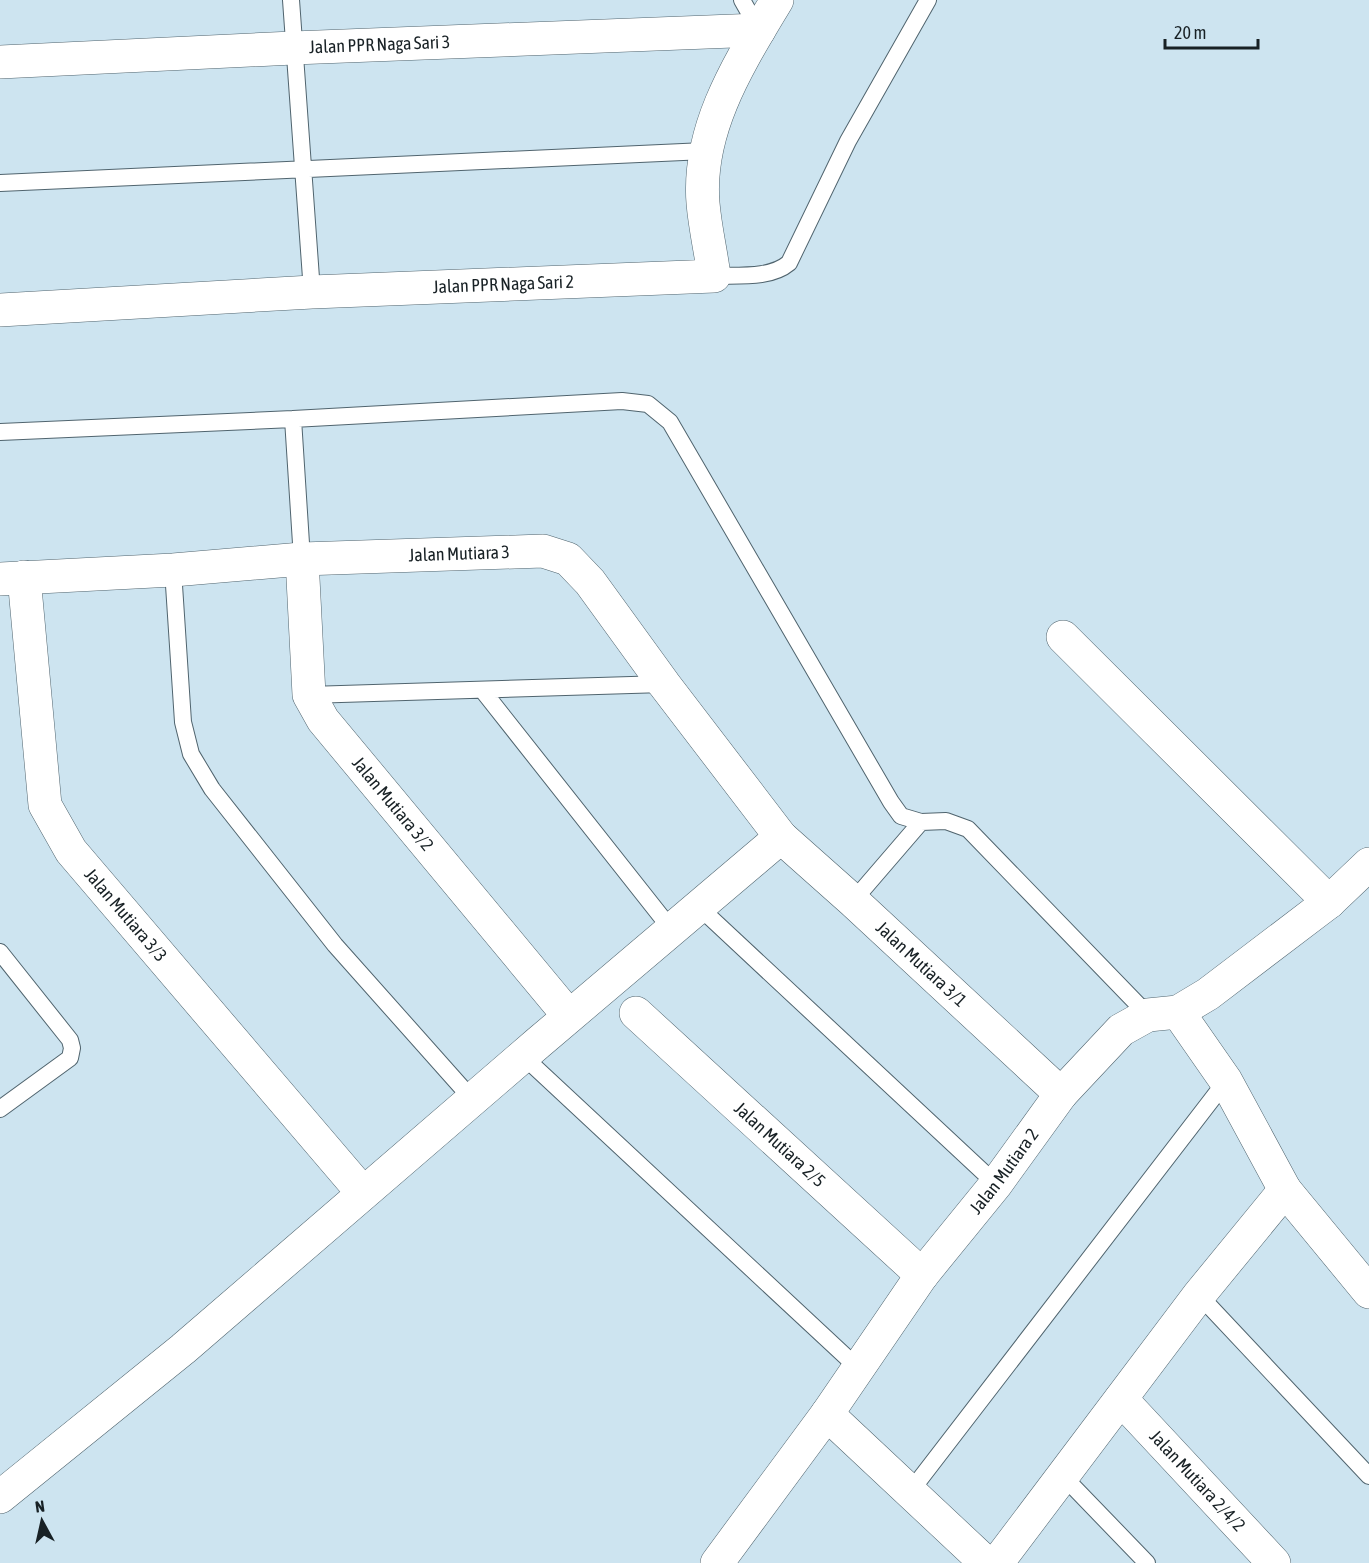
<svg xmlns="http://www.w3.org/2000/svg" width="1369" height="1563" font-family="'Asap Condensed',sans-serif">
  <rect width="100%" height="100%" fill="#cde4f0"/>
  <g fill="none" stroke-linecap="round" stroke-linejoin="round">
    <!-- service casing -->
    <g stroke="#50646e" stroke-width="18">
      <path id="service" d="M291,0l21,292
        M742,0l17,30
        M0,183l705,-32
        M714,276c24,-1 56,3 75,-13l59,-122 80,-141
        M293,419l9,140
        M0,432l293,-13 329,-18 26,3 22,18 221,380 10,14 20,6 25,-1 22,8 180,186
        M173,570l10,152 8,32 21,35 123,156 137,154
        M483,691l188,238
        M309,695l355,-11
        M853,901l68,-79
        M698,906l298,278
        M0,952l70,88 2,8 -2,10 -70,51
        M523,1056l335,312
        M1199,1295l170,181
        M1063,1476l84,87
        M910,1492l316,-411"/>
    </g>
    <!-- minor casing -->
    <g stroke="#50646e" stroke-width="34">
      <g id="minor">
        <path id="s1" d="M0,62l293,-14 466,-18"/>
        <path id="s2" d="M0,310l312,-18 402,-16c-3,-24 -9,-48 -11,-73 -6,-75 37,-141 74,-203"/>
        <path id="s3" d="M302,559l7,136 14,25 246,296"/>
        <path id="s4" d="M24,577l21,228 26,46 292,342"/>
        <path id="s5" d="M0,579l173,-9 129,-11 241,-8 25,8 22,23 74,102 117,153 72,64 208,193"/>
        <path d="M1063,637l266,265"/>
        <path d="M1178,1012l48,69 59,109"/>
        <path id="s6" d="M636,1013l286,262"/>
        <path id="s7" d="M1121,1399l153,164"/>
        <path d="M827,1414l159,149"/>
        <path d="M0,1497l183,-148 355,-306 243,-206"/>
        <path id="s8" d="M717,1563l110,-149 95,-139 74,-91 65,-90 60,-64 27,-15 30,-3 30,-18 121,-92 40,-38"/>
        <path d="M997,1563l202,-268 86,-105 84,102"/>
      </g>
    </g>
    <!-- service -->
    <use href="#service" stroke="#fff" stroke-width="16"/>
    <!-- minor -->
    <use href="#minor" stroke="#fff" stroke-width="33"/>
  </g>
  <g text-anchor="middle" stroke-width="5" stroke-linejoin="round" paint-order="stroke">
    <!-- street labels -->
    <g font-size="18" fill="#182125" stroke="#cde4f0">
      <text dy="6" stroke="none"><textPath href="#s1" startOffset="380">Jalan PPR Naga Sari 3</textPath></text>
      <text dy="6" stroke="none"><textPath href="#s2" startOffset="504">Jalan PPR Naga Sari 2</textPath></text>
      <text dy="6" stroke="none"><textPath href="#s5" startOffset="460">Jalan Mutiara 3</textPath></text>
      <text dy="6" stroke="none"><textPath href="#s3" startOffset="274">Jalan Mutiara 3/2</textPath></text>
      <text dy="6" stroke="none"><textPath href="#s4" startOffset="366">Jalan Mutiara 3/3</textPath></text>
      <text dy="6" stroke="none"><textPath href="#s5" startOffset="1110">Jalan Mutiara 3/1</textPath></text>
      <text dy="6" stroke="none"><textPath href="#s6" startOffset="195">Jalan Mutiara 2/5</textPath></text>
      <text dy="6" stroke="none"><textPath href="#s8" startOffset="486">Jalan Mutiara 2</textPath></text>
      <text dy="6" stroke="none"><textPath href="#s7" startOffset="112">Jalan Mutiara 2/4/2</textPath></text>
    </g>
  </g>
  <!-- north arrow -->
  <g transform="translate(42 1521) rotate(352)" stroke="#cde4f0" stroke-width="4.5" paint-order="stroke">
  <path d="M0-4.5L10 22L0 15L-10 22Z" fill="#182125"/>
  <text y="-9" font-size="16" font-weight="bold" text-anchor="middle" fill="#182125">N</text>
  </g>
  <!-- scale -->
  <path d="M1165 39v9h93v-9" fill="none" stroke="#182125" stroke-width="3"/>
  <text x="1174" y="39" font-size="18" fill="#182125" stroke="#cde4f0" stroke-width="4.5" paint-order="stroke">20 m</text>
</svg>
